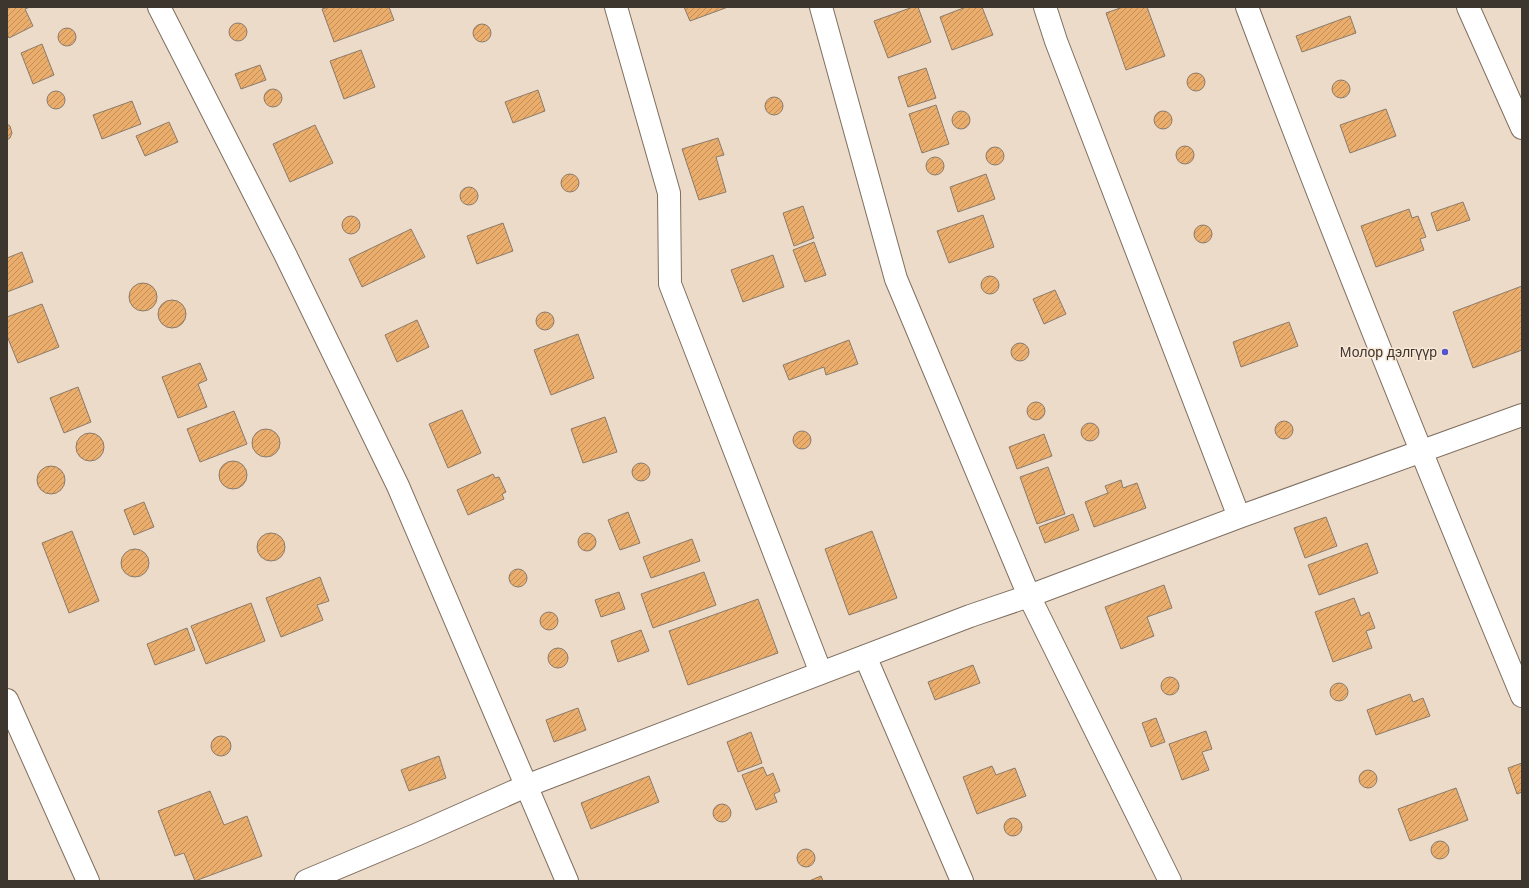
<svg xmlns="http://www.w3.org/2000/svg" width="1529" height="888" font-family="'DM Sans',sans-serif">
  <defs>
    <pattern id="building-hatch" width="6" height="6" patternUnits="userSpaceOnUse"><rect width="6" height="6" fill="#eaad6c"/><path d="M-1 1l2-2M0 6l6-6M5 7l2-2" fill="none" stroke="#bf8e59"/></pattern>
  </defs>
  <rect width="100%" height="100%" fill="#eddbca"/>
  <!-- building -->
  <path fill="url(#building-hatch)" stroke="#8a7b6b" d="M7,7h23l-5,2 8,17 -24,12 -2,-4z
    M329,7h60l5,13 -60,22 -12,-33z
    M684,7h44l-38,14z
    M913,7h5l13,35 -43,16 -14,-37z
    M966,7h16l11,28 -41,15 -12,-33z
    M1123,7h24l18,49 -39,14 -20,-57z
    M1350,16l6,17 -54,19 -6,-16z
    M229 32a9 9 0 1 1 18 0a9 9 0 1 1-18 0Z
    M473 33a9 9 0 1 1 18 0a9 9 0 1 1-18 0Z
    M58 37a9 9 0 1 1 18 0a9 9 0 1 1-18 0Z
    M42,44l12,31 -21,9 -12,-31z
    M361,50l14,37 -31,12 -14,-38z
    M260,65l6,15 -25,9 -6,-15z
    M926,68l10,30 -28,9 -10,-30z
    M1187 82a9 9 0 1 1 18 0a9 9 0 1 1-18 0Z
    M1332 89a9 9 0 1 1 18 0a9 9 0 1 1-18 0Z
    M264 98a9 9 0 1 1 18 0a9 9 0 1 1-18 0Z
    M538,90l7,21 -32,12 -8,-21z
    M47 100a9 9 0 1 1 18 0a9 9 0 1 1-18 0Z
    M765 106a9 9 0 1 1 18 0a9 9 0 1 1-18 0Z
    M132,101l9,23 -39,15 -9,-24z
    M936,105l13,39 -27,9 -13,-39z
    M1386,109l10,27 -46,17 -10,-28z
    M1154 120a9 9 0 1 1 18 0a9 9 0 1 1-18 0Z
    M952 120a9 9 0 1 1 18 0a9 9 0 1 1-18 0Z
    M169,122l9,20 -33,14 -9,-20z
    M7,124l3,2 2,7 -2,5 -3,2z
    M315,125l18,38 -43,19 -17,-38z
    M718,138l6,17 -8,2 10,35 -27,8 -17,-51z
    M1176 155a9 9 0 1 1 18 0a9 9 0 1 1-18 0Z
    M986 156a9 9 0 1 1 18 0a9 9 0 1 1-18 0Z
    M926 166a9 9 0 1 1 18 0a9 9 0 1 1-18 0Z
    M986,174l9,25 -37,13 -8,-25z
    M561 183a9 9 0 1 1 18 0a9 9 0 1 1-18 0Z
    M460 196a9 9 0 1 1 18 0a9 9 0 1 1-18 0Z
    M1463,202l7,18 -33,11 -6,-18z
    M803,206l11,32 -20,8 -11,-33z
    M1409,209l3,9 6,-2 8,21 -6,2 4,11 -48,17 -15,-41z
    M983,215l11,32 -45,16 -12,-32z
    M342 225a9 9 0 1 1 18 0a9 9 0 1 1-18 0Z
    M503,223l10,28 -36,13 -10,-28z
    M1194 234a9 9 0 1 1 18 0a9 9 0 1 1-18 0Z
    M411,229l14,28 -63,30 -13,-28z
    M814,242l12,33 -21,7 -12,-32z
    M22,252l11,30 -26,10v-34z
    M773,255l11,32 -41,15 -12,-32z
    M981 285a9 9 0 1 1 18 0a9 9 0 1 1-18 0Z
    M129 297a14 14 0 1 1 28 0a14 14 0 1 1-28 0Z
    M1522,286v64l-49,18 -20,-56z
    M1055,290l11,24 -22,10 -11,-25z
    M158 314a14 14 0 1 1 28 0a14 14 0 1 1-28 0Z
    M42,304l17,43 -41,16 -11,-27v-19z
    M536 321a9 9 0 1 1 18 0a9 9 0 1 1-18 0Z
    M417,320l12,27 -32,15 -12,-27z
    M1289,322l9,24 -57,21 -8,-25z
    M578,334l16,44 -43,17 -17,-45z
    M849,340l9,24 -32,11 -2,-8 -35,13 -6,-15z
    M1011 352a9 9 0 1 1 18 0a9 9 0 1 1-18 0Z
    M200,363l7,17 -9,4 9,23 -29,11 -16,-41z
    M78,387l13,35 -27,11 -14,-35z
    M1027 411a9 9 0 1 1 18 0a9 9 0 1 1-18 0Z
    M462,410l19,43 -33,15 -19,-44z
    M234,411l13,33 -47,18 -13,-33z
    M605,417l12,35 -34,11 -12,-34z
    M1275 430a9 9 0 1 1 18 0a9 9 0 1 1-18 0Z
    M1081 432a9 9 0 1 1 18 0a9 9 0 1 1-18 0Z
    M252 443a14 14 0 1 1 28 0a14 14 0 1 1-28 0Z
    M793 440a9 9 0 1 1 18 0a9 9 0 1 1-18 0Z
    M76 447a14 14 0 1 1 28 0a14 14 0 1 1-28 0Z
    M1044,434l8,22 -35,13 -8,-22z
    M219 475a14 14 0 1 1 28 0a14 14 0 1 1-28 0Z
    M632 472a9 9 0 1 1 18 0a9 9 0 1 1-18 0Z
    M37 480a14 14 0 1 1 28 0a14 14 0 1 1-28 0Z
    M1048,467l17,47 -28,10 -17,-47z
    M493,474l2,4 4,-1 7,15 -4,2 2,5 -36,16 -11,-25z
    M1121,480l2,8 14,-5 9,25 -52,19 -9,-25 23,-9 -3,-7z
    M144,502l10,25 -20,8 -10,-25z
    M628,512l12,31 -20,7 -12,-30z
    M1073,514l6,16 -34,13 -6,-16z
    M1326,517l11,29 -32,12 -11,-30z
    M72,531l27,70 -30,12 -27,-70z
    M872,531l25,67 -48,17 -24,-66z
    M578 542a9 9 0 1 1 18 0a9 9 0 1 1-18 0Z
    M257 547a14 14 0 1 1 28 0a14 14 0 1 1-28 0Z
    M692,539l8,22 -49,17 -8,-21z
    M1367,543l11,30 -59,22 -11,-30z
    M121 563a14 14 0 1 1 28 0a14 14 0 1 1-28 0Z
    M509 578a9 9 0 1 1 18 0a9 9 0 1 1-18 0Z
    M704,572l12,33 -63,23 -12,-34z
    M320,577l9,24 -12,4 6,15 -42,17 -15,-39z
    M1164,585l8,23 -25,9 7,19 -33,13 -16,-42z
    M619,592l6,17 -24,8 -6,-17z
    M1354,598l7,18 8,-4 6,16 -9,3 6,17 -39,14 -18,-50z
    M758,599l20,54 -90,32 -19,-54z
    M251,603l14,38 -59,23 -15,-38z
    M540 621a9 9 0 1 1 18 0a9 9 0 1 1-18 0Z
    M187,628l8,22 -40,15 -8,-21z
    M641,630l8,21 -31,11 -7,-21z
    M548 658a10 10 0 1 1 20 0a10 10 0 1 1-20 0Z
    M973,665l7,18 -45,17 -7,-18z
    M1161 686a9 9 0 1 1 18 0a9 9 0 1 1-18 0Z
    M1330 692a9 9 0 1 1 18 0a9 9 0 1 1-18 0Z
    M1410,694l3,8 10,-4 7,18 -54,19 -9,-25z
    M578,708l8,22 -32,12 -8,-22z
    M1156,718l9,24 -14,5 -9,-24z
    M1206,731l6,18 -10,3 7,18 -27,10 -13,-36z
    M751,732l11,31 -24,9 -11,-30z
    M211 746a10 10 0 1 1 20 0a10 10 0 1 1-20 0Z
    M439,756l7,22 -37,13 -8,-21z
    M1522,763v29l-5,2 -9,-26z
    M992,766l4,9 19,-7 11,28 -49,18 -14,-37z
    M763,767l4,9 6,-3 7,18 -6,3 3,8 -21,8 -14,-35z
    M1359 779a9 9 0 1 1 18 0a9 9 0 1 1-18 0Z
    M649,776l10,26 -68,27 -10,-26z
    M1456,788l12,32 -58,21 -12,-32z
    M210,791l14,34 23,-9 15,40 -67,25 -11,-28 -9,3 -17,-45z
    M713 813a9 9 0 1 1 18 0a9 9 0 1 1-18 0Z
    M1004 827a9 9 0 1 1 18 0a9 9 0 1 1-18 0Z
    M1431 850a9 9 0 1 1 18 0a9 9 0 1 1-18 0Z
    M797 858a9 9 0 1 1 18 0a9 9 0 1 1-18 0Z
    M821,876l2,5h-14z"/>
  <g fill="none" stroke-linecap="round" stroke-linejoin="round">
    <!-- street casing -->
    <g stroke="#7f6f5f" stroke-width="24">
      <path id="street" d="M159,7l126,247 113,232 169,395
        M616,7l53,186 1,91 151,389
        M821,7l75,272 133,317 141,285
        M1045,7l11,34 183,476
        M1247,7c87,232 180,461 275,689
        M1468,7l54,121
        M865,656l97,225
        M7,700l81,181
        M306,881l112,-47 108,-48 444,-170 59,-20 210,-79 283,-102"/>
    </g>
    <!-- street -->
    <use href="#street" stroke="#fff" stroke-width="22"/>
  </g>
  <!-- markers -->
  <circle fill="#5355cc" stroke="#fae8d7" stroke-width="1.5" cx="1445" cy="352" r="4"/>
  <g text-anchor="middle" stroke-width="3" stroke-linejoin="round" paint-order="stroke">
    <!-- poi labels -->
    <g font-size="14" fill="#3d362f" stroke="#fae8d7" text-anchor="end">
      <text x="1437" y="357">Молор дэлгүүр</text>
    </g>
  </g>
  <!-- border -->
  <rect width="1529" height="888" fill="none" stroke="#3d362f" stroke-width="16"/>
</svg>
